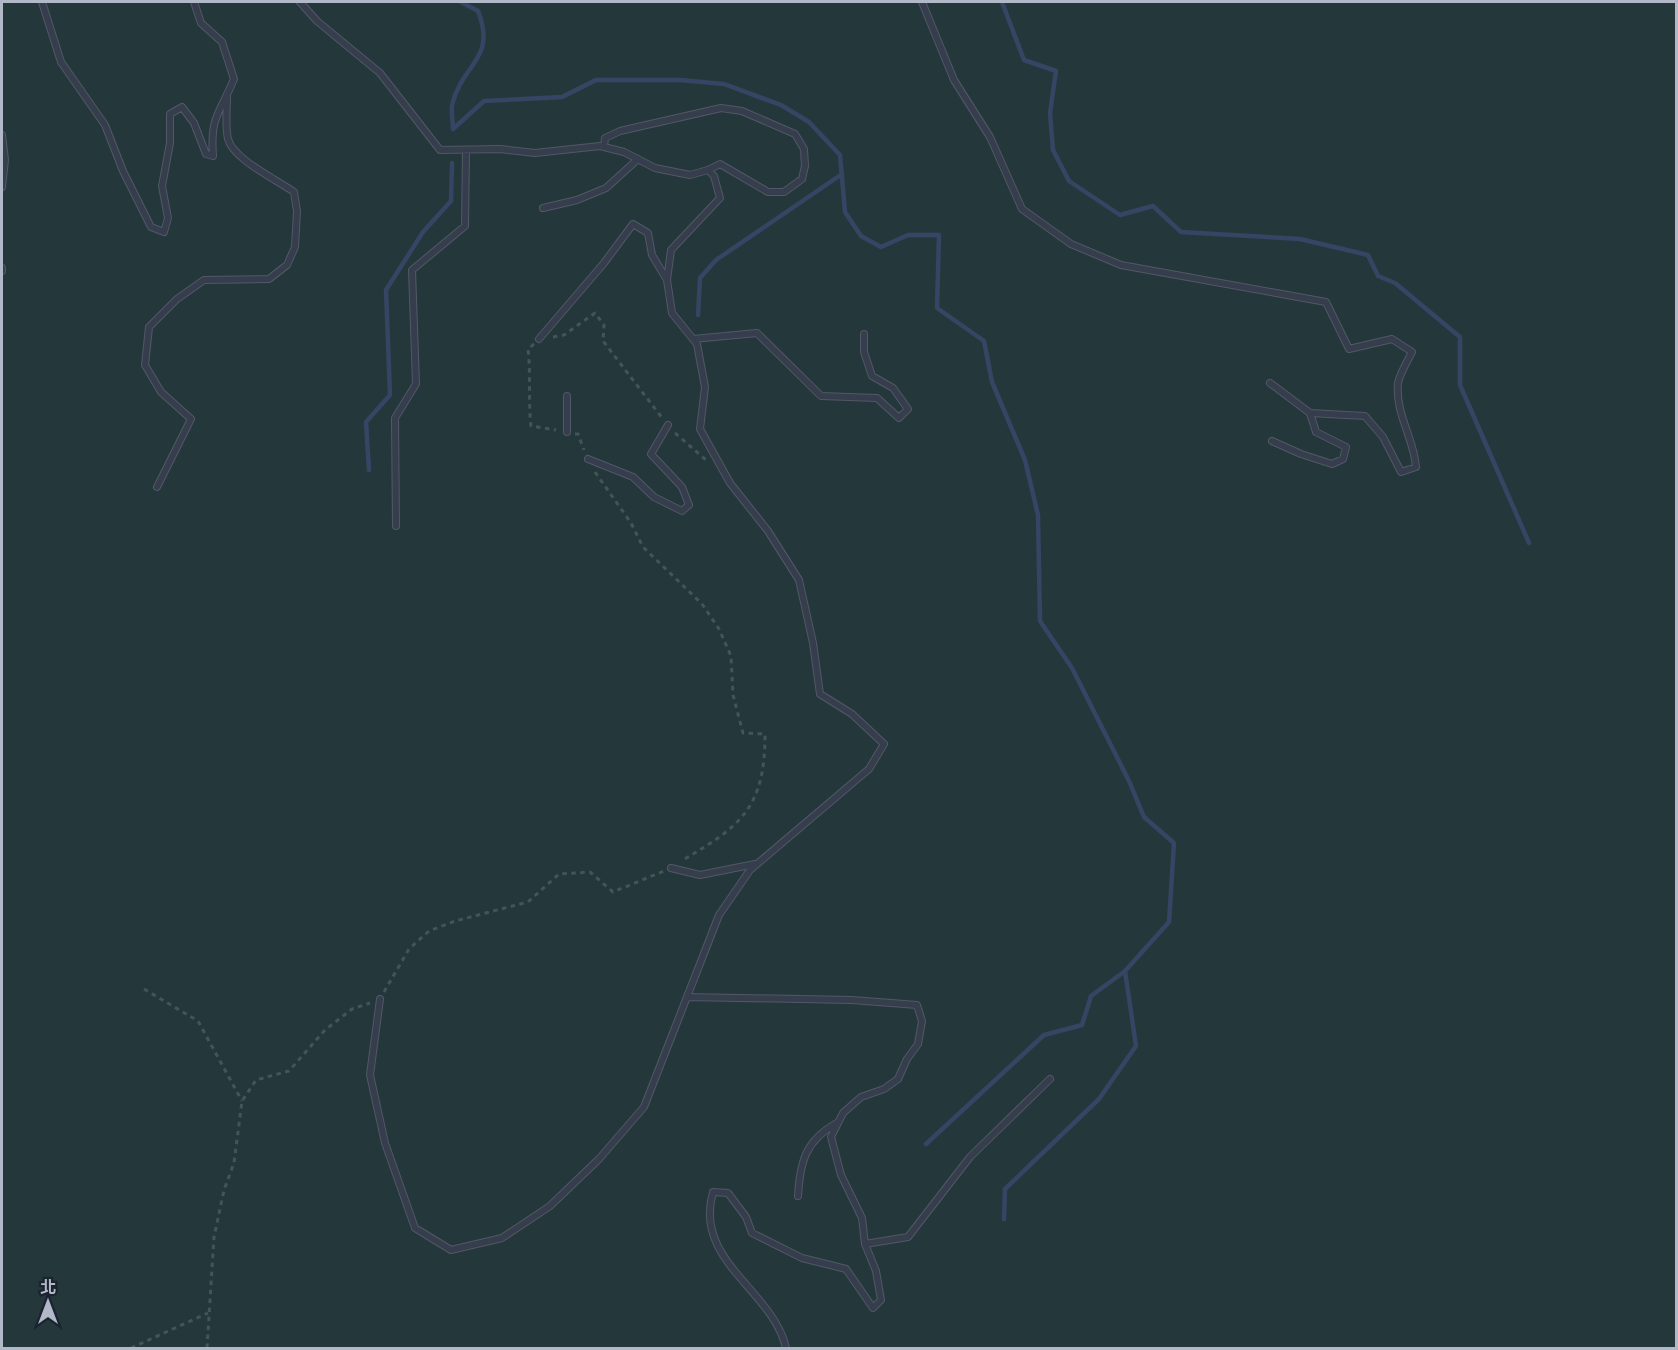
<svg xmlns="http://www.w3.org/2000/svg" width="1678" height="1350" font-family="Barlow,'Noto Sans TC',sans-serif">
  <rect width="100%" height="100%" fill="#222b3b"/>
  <!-- green -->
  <path fill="#24383c" d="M2,2h1674v1346h-1674z"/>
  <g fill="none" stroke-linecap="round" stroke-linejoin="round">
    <!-- stream -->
    <path stroke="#364563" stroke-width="4.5" d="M461,2l17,9c19,49 -16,52 -26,94 -1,7 1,16 1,24l31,-28 78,-4 34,-17h84l44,4 57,21 28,17 31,33 5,57 16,24 20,11 27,-12h31l-2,73 47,33 8,41 33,78 13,55 2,106 32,47 57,113 15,36 30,26 -5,79 -44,49 11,75 -37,53 -94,90 -1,30
      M1002,2l22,58 32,11 -6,42 3,37 16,31 51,34 33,-9 28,26 119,7 68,16 10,21 17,7 65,54v48l69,158
      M698,315l2,-37 16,-18 126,-86
      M369,470l-3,-48 24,-27 -4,-105 37,-58 28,-31 1,-38
      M926,1144l118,-109 38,-10 9,-29 34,-25"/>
    <!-- service casing -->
    <g stroke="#515866" stroke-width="8">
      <path id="service" d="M42,2l19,60 44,63 18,46 28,56 13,5 4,-14 -6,-32 8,-43v-29l12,-7 12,16 12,31 7,2c-3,-40 7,-43 21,-77l-12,-37 -21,-19 -7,-21
        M300,2l17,19 63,52 60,77 60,-1 35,4 65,-7 24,6 31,16 35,7 18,-5 6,6 6,22 -49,52 -4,30 5,33 25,31 8,43 -5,42 30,54 38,48 31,49 14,63 7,51 32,20 32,30 -15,25 -119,101 -31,45 -75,192 -45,52 -49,47 -48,32 -51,12 -36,-22 -30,-85 -15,-68 10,-76
        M922,2l32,78 36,57 32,72 49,35 50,21 205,37 23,47 43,-10 20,13c-5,10 -12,21 -14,31 -3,31 16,55 18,84l-15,5 -18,-35 -18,-21 -55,-3 6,19 30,15 -3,12 -11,5 -31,-10 -29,-13
        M2,135l3,25 -3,27
        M604,147l1,-9 15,-7 101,-23 21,3 53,23 9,15 1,17 -3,13 -18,13h-16l-48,-28 -12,6
        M543,208l34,-8 29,-12 32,-29
        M2,268v3
        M539,339l65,-76 29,-39 15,9 4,22 15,25
        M693,339l64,-6 64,63 56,2 22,20 9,-9 -15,-21 -21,-12 -8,-24v-18
        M1270,383l40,30
        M567,396v36
        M588,459l45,18 21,20 28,14 7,-6 -7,-18 -31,-33 17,-29
        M157,487l34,-68 -30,-27 -16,-27 4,-38 28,-28 27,-19 65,-1 18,-14 8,-18 2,-36 -3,-19c-17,-12 -61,-33 -66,-53 -3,-13 -1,-29 -1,-43
        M396,526l-1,-108 21,-34 -4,-114 53,-44 1,-76
        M671,868l29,7 55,-11
        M688,997l164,3 65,5 5,16 -4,23 -11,15 -9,20 -14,10 -23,8 -18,16 -12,24 10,38 21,43 3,26 11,27 5,29 -8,8 -27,-39 -44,-11 -50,-25 -6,-16 -18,-24 -15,-1c-20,69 60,98 73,156
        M798,1196c2,-35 8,-56 39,-73
        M865,1244l43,-7 62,-80 80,-78"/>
    </g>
    <!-- path -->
    <path stroke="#42555a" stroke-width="3" stroke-dasharray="4.5 4.5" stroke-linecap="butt" d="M553,337l11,-2 31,-22 9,12 -1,16 60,78
      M534,344l-6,5c3,26 0,51 3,77l25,4
      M675,433l31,27
      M575,434h3l6,16
      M595,472l36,51 12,24 59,57 17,25 12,27 2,39 10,38 22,1c0,72 -22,91 -82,126
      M144,989l54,32 44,80
      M384,992l25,-43 20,-18 26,-10 73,-19 31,-28 31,-2 23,20 51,-21
      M131,1348l77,-35
      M207,1348l7,-111 10,-47 10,-27 8,-62 14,-21 33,-9 36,-41 27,-21 18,-6"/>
    <!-- service -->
    <use href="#service" stroke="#363d4c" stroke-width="6"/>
  </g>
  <!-- border -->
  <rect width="1678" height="1350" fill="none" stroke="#b1b8c7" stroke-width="6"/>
  <!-- north arrow -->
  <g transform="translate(48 1302)" stroke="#1b2230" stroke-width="4.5" paint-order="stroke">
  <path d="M0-4.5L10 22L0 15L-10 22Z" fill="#b1b8c7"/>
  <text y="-9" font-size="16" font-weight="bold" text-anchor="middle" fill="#b1b8c7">北</text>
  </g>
</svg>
